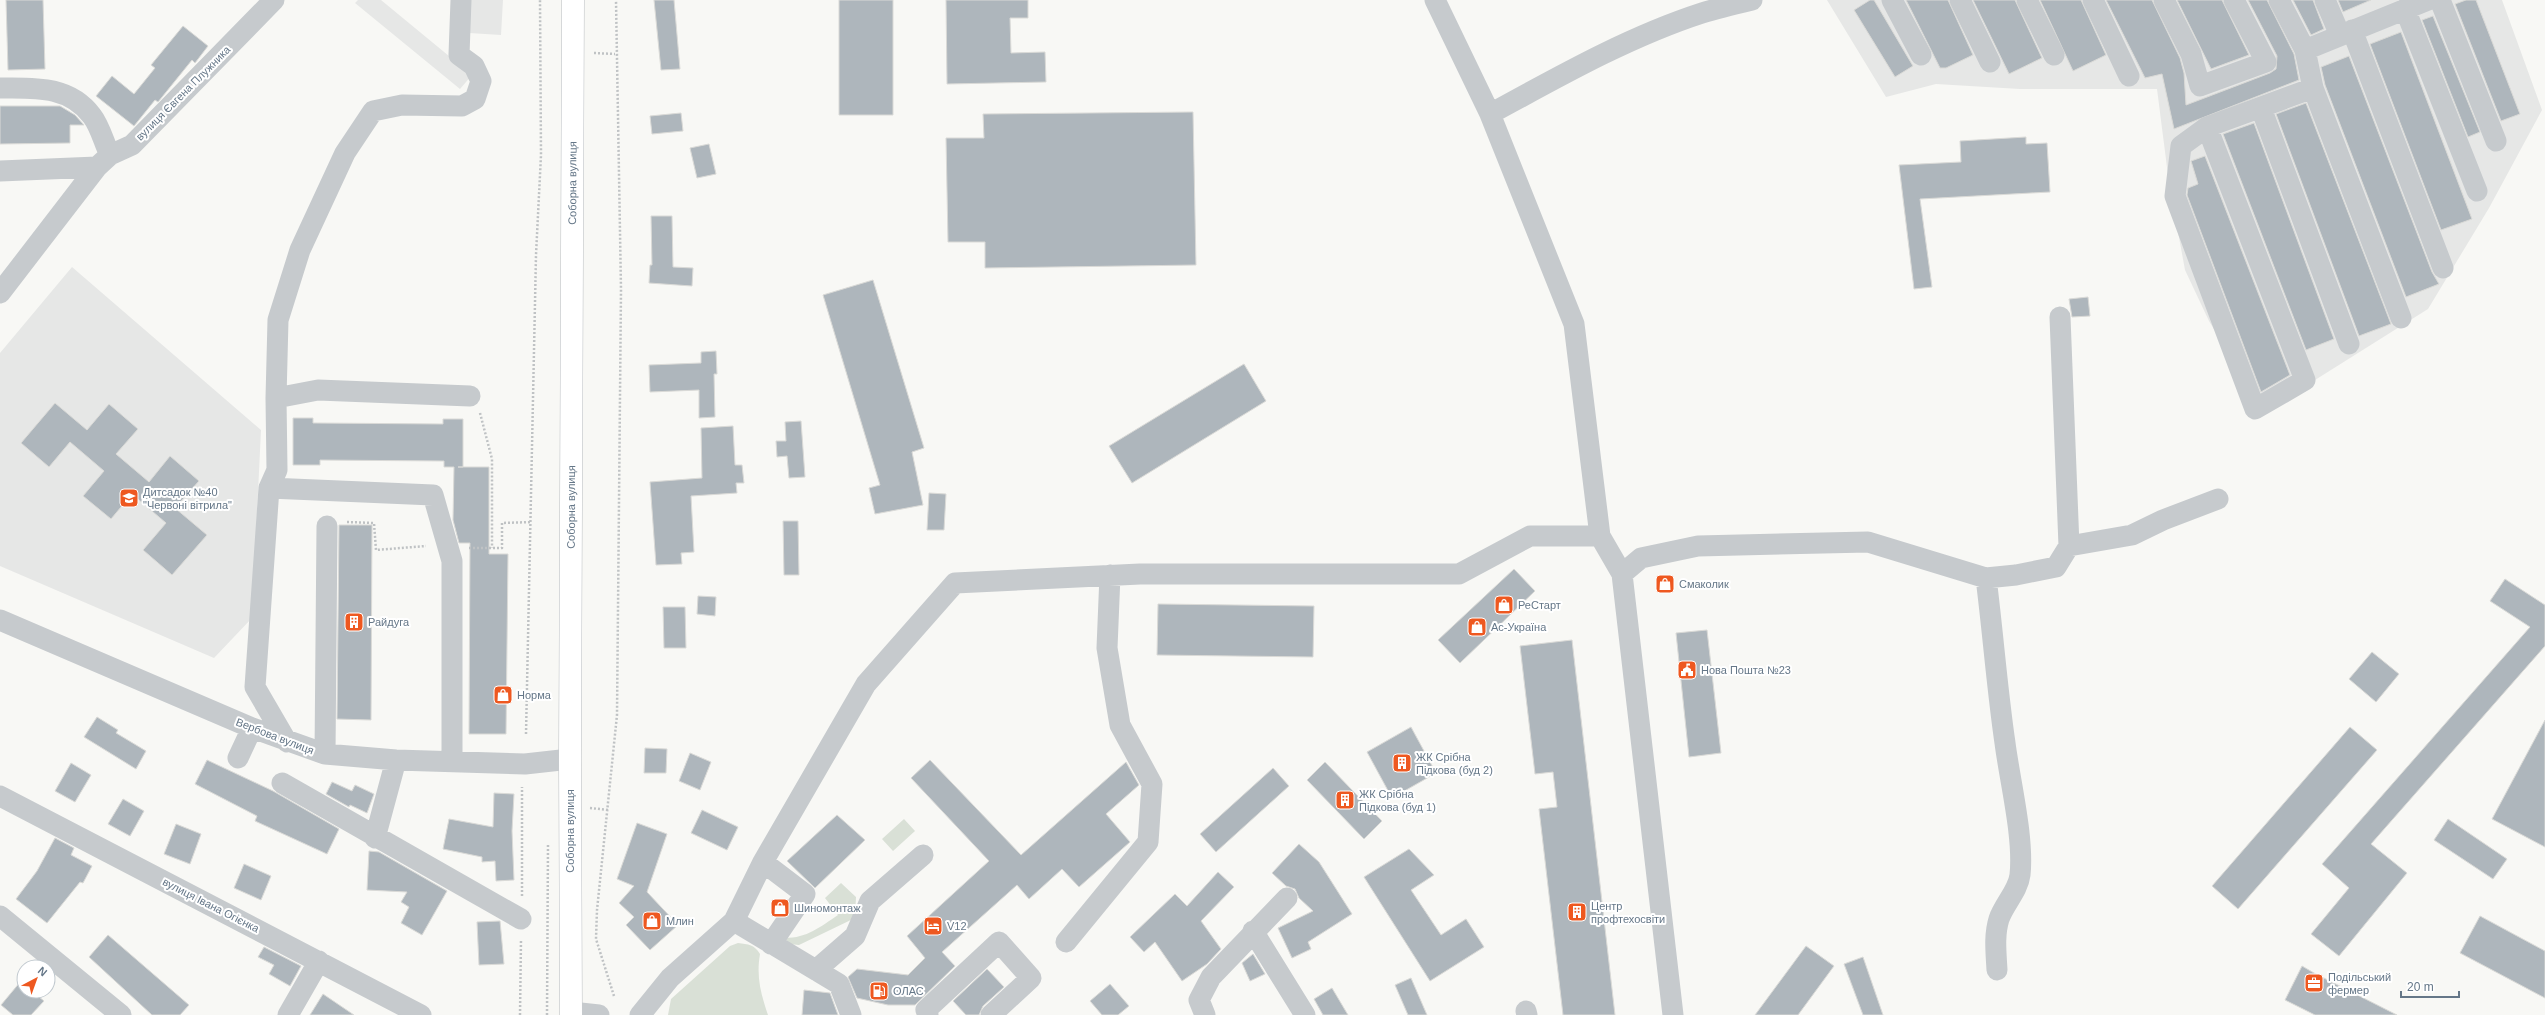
<svg xmlns="http://www.w3.org/2000/svg" width="2545" height="1015" font-family="Helvetica,sans-serif">
  <rect width="100%" height="100%" fill="#f8f8f5"/>
  <!-- built -->
  <path fill="#e6e7e6" d="M358,0h23l91,75 -12,14 -105,-86z
    M471,0h32l-2,35 -32,-2z
    M1827,0h675l40,110 -53,98 -61,101 -164,103 -55,-91 -24,-51 -16,-87 -12,-94h-137l-84,-5 -50,13z
    M72,267l189,163 -9,188 -38,40 -214,-92v-213z"/>
  <!-- green -->
  <path fill="#d9e0d6" d="M904,819l11,12 -22,20 -11,-12z
    M841,883l15,14 -1,21 -56,27 -10,-1 -4,-6c22,0 35,-11 53,-23l-13,-17z
    M738,943c10,1 17,2 22,11 -4,23 1,40 8,61h-100l3,-16 59,-53z"/>
  <!-- building -->
  <path fill="#aeb6bc" stroke="#dadad7" d="M6,0h37l2,69 -37,1z
    M654,0h20l6,69 -19,1z
    M839,0h54v115h-54z
    M946,0h82v18h-18l1,35 34,-1 1,30 -99,2z
    M1870,0h4l39,66 -18,11 -41,-67z
    M1906,0h42l25,55 -27,13h-6z
    M1973,0h42l27,58 -33,16z
    M2040,0h41l25,55 -33,16z
    M2106,0h46l28,58 4,15 2,32 84,-32 6,-4 1,-13 -29,-56h19l27,54 5,26 -125,49 -12,-55 -17,4z
    M2177,0h45l27,55 -38,14z
    M2293,0h20l11,29 -13,6z
    M2338,0h33l-28,12z
    M2466,0h10l44,114 -19,7 -46,-117z
    M2433,16l47,116 -12,5 -46,-117z
    M183,26l25,20 -13,17 -3,-3 -34,42 -3,-2 -21,26 -38,-30 16,-20 22,18 21,-26 -4,-3z
    M2401,32l71,187 -31,11 -71,-186z
    M2349,56l83,216 7,12 -33,13 -81,-212 -4,-18z
    M2306,103l85,221 -32,12 -83,-222z
    M0,106h60l15,9 9,10h-14v18l-70,1z
    M1193,112l3,153 -211,3v-26h-37l-2,-104h38l-1,-24z
    M681,113l2,18 -31,3 -2,-18z
    M2254,123l80,216 -28,11 -83,-216z
    M2026,137v7l21,-1 3,49 -130,7 12,88 -18,2 -15,-124 62,-3 -1,-21z
    M709,144l7,30 -19,4 -7,-30z
    M2205,156l85,219 -29,17 -74,-197 1,-7 10,-4 -7,-23z
    M651,216h21l1,51 20,1 -1,18 -43,-3 1,-18h2z
    M873,280l51,168 -12,4 11,53 -48,9 -6,-26 11,-3 -57,-190z
    M2088,297l2,19 -18,1 -3,-18z
    M716,351l1,23h-3l1,43 -16,1v-28l-49,2 -1,-27 52,-2v-11z
    M1244,364l22,37 -134,82 -23,-37z
    M55,403l32,27 22,-26 29,25 -22,25 33,28 21,-26 29,25 -24,27 32,27 -35,40 -29,-25 23,-27 -34,-29 -21,25 -28,-23 21,-25 -34,-29 -21,25 -28,-24z
    M293,418h20v5l130,1v-5h20v48h-5h31v87h19l-2,180h-37l1,-191h-11l-6,-23 1,-53h-10v-6l-124,-1v5h-27z
    M801,421l4,56 -16,1 -2,-22 -10,1 -1,-16h10l-1,-19z
    M733,426l2,39h7l2,18h-8l1,10 -46,3 3,56 -13,1 1,11 -26,1 -6,-83 52,-4 -1,-50z
    M929,493l17,1 -2,36h-17z
    M783,521h15l1,54h-15z
    M339,525h33l-1,195 -34,-1z
    M1514,569l21,22 -75,72 -22,-23z
    M2505,579l40,26v41l-174,198 36,29 -68,83 -28,-22 38,-46 -27,-24 208,-237 -40,-26z
    M698,596l18,1 -1,19 -18,-2z
    M1158,604l156,2 -1,51 -156,-2z
    M663,607h22l1,41h-22z
    M1707,630l14,123 -32,4 -13,-124z
    M1572,640l43,375h-52l-24,-206 18,-2 -4,-35 -18,2 -15,-128z
    M2372,652l27,22 -23,28 -27,-23z
    M97,717l21,13 -2,3 30,18 -10,18 -52,-32z
    M2545,720v127l-53,-28z
    M1411,727l25,46 -44,25 -25,-46z
    M2350,727l27,23 -139,159 -26,-23z
    M645,748l22,1 -1,24h-22z
    M690,753l21,9 -11,28 -21,-9z
    M207,760l66,31 66,38 -12,25 -72,-33 2,-5 -62,-32z
    M930,760l91,95 105,-93 13,23 -33,29 24,28 -51,45 -17,-18 -33,30 -12,-14 -75,67 13,14 -40,39h-27l-31,-7 -9,-21 9,-8 51,6 17,-17 -18,-22 82,-75 -78,-83z
    M1325,762l57,59 -18,18 -57,-59z
    M71,763l20,12 -16,27 -20,-11z
    M1273,768l16,18 -73,66 -16,-18z
    M332,782l20,9 3,-6 19,9 -7,19 -17,-8 -1,2 -23,-13z
    M494,793l20,1 -2,37 2,49 -18,1 -1,-20 -13,1v-5l-39,-8 6,-30 44,8z
    M123,799l21,12 -14,25 -22,-12z
    M702,810l36,17 -11,23 -36,-17z
    M837,815l28,25 -50,48 -28,-27z
    M2448,819l59,40 -14,20 -59,-39z
    M637,823l30,11 -20,58 31,33 -28,25 -24,-25 8,-8 -15,-14 15,-17 -17,-7z
    M176,824l25,10 -11,30 -26,-10z
    M55,838l19,10 -3,7 21,11 -9,17 -3,-1 -33,41 -31,-24 21,-28z
    M1299,844l20,18 33,52 -44,28 3,7 -19,9 -14,-30 35,-17 -14,-13 -4,-9 -9,-3 -14,-13z
    M1409,849l25,26 -23,15 30,45 25,-16 18,28 -54,34 -66,-104z
    M369,851l10,1 68,39 -25,44 -21,-12 8,-16 -8,-5 6,-10 -40,-2z
    M244,864l27,12 -10,24 -27,-12z
    M1218,872l16,15 -33,34 20,28 -14,15 -25,17 -27,-39 -11,10 -14,-15 45,-43 12,12z
    M2480,916l65,35v47l-85,-45z
    M500,921l4,43 -25,1 -2,-43z
    M108,935l81,70 -9,10h-28l-63,-58z
    M1806,946l28,20 -36,49h-43z
    M264,947l37,19 -11,20 -21,-12 5,-9 -16,-8z
    M1253,954l12,20 -15,7 -8,-18z
    M1863,957l20,58h-20l-19,-51z
    M2302,966l12,7 83,42h-82l-30,-15z
    M987,969l17,18 -21,19 -4,9h-13l-13,-14z
    M1411,978l16,37h-19l-13,-30z
    M21,981l3,3v7h8l12,10 -13,14h-18l-12,-10z
    M1110,984l19,22 -11,9h-16l-12,-14z
    M1332,988l16,27h-25l-9,-16z
    M804,990l26,3 8,22h-36z
    M323,994l31,21h-44z"/>
  <g fill="none" stroke-linecap="round" stroke-linejoin="round">
    <!-- major casing -->
    <g stroke="#b9bdc1" stroke-width="23">
      <g id="major">
        <path id="s1" d="M571,1015l-1,-256 3,-759"/>
      </g>
    </g>
    <!-- path -->
    <path stroke="#bfc2c4" stroke-width="2.5" stroke-dasharray="2 2" stroke-linecap="butt" d="M594,53l21,1
      M480,413l12,46v89
      M347,522l27,1 2,27 50,-4
      M469,548h33v-25l30,-1
      M526,734l10,-479 5,-100 -1,-155
      M590,808l19,2
      M522,896v-109
      M614,996l-18,-57 1,-29 20,-195 4,-425 -5,-290
      M520,1015l1,-76
      M547,1015l1,-172"/>
    <!-- minor -->
    <path stroke="#c6cacd" stroke-width="21" d="M1435,0l55,114 84,210 26,212 22,38 51,441
      M1892,0l29,55
      M1960,0l30,62
      M2027,0l27,55
      M2093,0l36,76
      M2164,0l27,54 9,32 66,-24 -32,-62
      M2279,0l26,50
      M2325,0l15,35
      M2440,0l56,141
      M2405,9l72,182
      M2352,30l91,238
      M0,88c34,0 69,-3 92,28 8,10 12,27 18,39
      M2313,88l-8,-38 123,-50
      M2261,108l88,236
      M1490,114c68,-37 138,-77 212,-101 16,-5 33,-9 50,-13
      M2207,127l98,253 -50,29 -80,-213 6,-50 26,-19 106,-39 88,230
      M0,171l97,-4
      M0,293l97,-126 13,-12 22,-10 142,-145
      M276,398l42,-8 152,6
      M269,488l164,7 19,66v200
      M2069,546l63,-11 31,-15 55,-21
      M1622,574l19,-16 57,-12 170,-4 118,36 30,-3 40,-8 13,-21 -9,-229
      M1986,578c7,55 11,110 19,165 5,39 19,94 15,132 -2,16 -16,29 -21,44 -5,16 -3,33 -2,51
      M0,620l252,108 73,26 71,6 129,4 45,-5
      M287,742l-32,-55 14,-199 8,-18 -1,-72 2,-78 22,-70 45,-97 28,-42 29,-6 60,1 13,-7 6,-18 -7,-15 -15,-11 2,-55
      M325,754l2,-228
      M238,758l14,-30
      M282,783l239,136
      M0,796l421,219
      M375,838l21,-78
      M763,862l42,32 -34,50
      M0,916l121,99
      M734,921l105,63 12,31
      M1253,931l52,84
      M1066,942l82,-100 4,-58 -32,-59 -13,-77 3,-73
      M816,970l39,-34 15,-35 53,-46
      M1526,1011l1,4
      M571,1012l28,3
      M288,1015l31,-54
      M640,1015l30,-37 64,-57 29,-59 103,-178 89,-101 185,-9h319l71,-38h70
      M928,1015l-2,-5 73,-68 32,36 -40,37
      M1205,1015l-6,-15 12,-23 76,-79"/>
    <!-- major -->
    <use href="#major" stroke="#fff" stroke-width="22"/>
  </g>
  <!-- icons -->
  <defs>
    <g id="school-square" transform="scale(1)"><rect x="-9" y="-9" width="18" height="18" rx="4" fill="#ee5820" stroke="#fff"/><path d="M0-5L7-2L0 1L-7-2ZM-4 1L0 2.5L4 1V4Q0 6-4 4Z" fill="#fff"/></g>
    <g id="shop-square" transform="scale(1)"><rect x="-9" y="-9" width="18" height="18" rx="4" fill="#ee5820" stroke="#fff"/><path d="M-5-2.5h2.3a2.7 3.5 0 0 1 5.4 0H5L5.5 6h-11ZM-1.5-2.5h3a1.5 2.3 0 0 0-3 0Z" fill="#fff"/></g>
    <g id="building-square" transform="scale(1)"><rect x="-9" y="-9" width="18" height="18" rx="4" fill="#ee5820" stroke="#fff"/><path d="M-4-6H4V6H1V3H-1V6H-4ZM-2.5-4.3h1.7v1.8h-1.7ZM.8-4.3h1.7v1.8H.8ZM-2.5-1h1.7V.8h-1.7ZM.8-1h1.7V.8H.8Z" fill="#fff"/></g>
    <g id="civic-square" transform="scale(1)"><rect x="-9" y="-9" width="18" height="18" rx="4" fill="#ee5820" stroke="#fff"/><path d="M-.6-6.5H3V-4.5H.6V-3L4-1V1h2V6H-6V1h2V-1L-.6-3ZM-1.2 2.5V6h2.4V2.5Z" fill="#fff"/></g>
    <g id="hotel-square" transform="scale(1)"><rect x="-9" y="-9" width="18" height="18" rx="4" fill="#ee5820" stroke="#fff"/><path d="M-6-4.5h1.5V1H6V5H4.5V3h-9V5H-6ZM-4 0a1.8 1.8 0 1 1 3.6 0ZM.5 0V-2.5h3Q6-2.5 6 0Z" fill="#fff"/></g>
    <g id="office-square" transform="scale(1)"><rect x="-9" y="-9" width="18" height="18" rx="4" fill="#ee5820" stroke="#fff"/><path d="M-6-3h4V-5.5h4V-3h4V5H-6ZM-1-4.5V-3h2v-1.5ZM-6 0V1H6V0Z" fill="#fff"/></g>
    <g id="fuel-square" transform="scale(1)"><rect x="-9" y="-9" width="18" height="18" rx="4" fill="#ee5820" stroke="#fff"/><path d="M-5.5-6h7V0h2V4h1.3V-2.5L3-4.5l.8-.8L6-3V5H2.5V1h-1V6h-7ZM-4.2-4.7v3.2H.2V-4.7Z" fill="#fff"/></g>
  </defs>
  <g fill-rule="evenodd">
    <use href="#school-square" x="129" y="498"/>
    <use href="#shop-square" x="1665" y="584"/>
    <use href="#shop-square" x="1504" y="605"/>
    <use href="#building-square" x="354" y="622"/>
    <use href="#shop-square" x="1477" y="627"/>
    <use href="#civic-square" x="1687" y="670"/>
    <use href="#shop-square" x="503" y="695"/>
    <use href="#building-square" x="1402" y="763"/>
    <use href="#building-square" x="1345" y="800"/>
    <use href="#shop-square" x="780" y="908"/>
    <use href="#building-square" x="1577" y="912"/>
    <use href="#shop-square" x="652" y="921"/>
    <use href="#hotel-square" x="933" y="926"/>
    <use href="#office-square" x="2314" y="983"/>
    <use href="#fuel-square" x="879" y="991"/>
  </g>
  <g text-anchor="middle" stroke-width="4" stroke-linejoin="round" paint-order="stroke">
    <!-- street labels -->
    <g font-size="11" fill="#657788" stroke="#fff">
      <text transform="translate(183 93) rotate(-45)" y="4">вулиця Євгена Плужника</text>
      <text dy="4" stroke="none"><textPath href="#s1" startOffset="832">Соборна вулиця</textPath></text>
      <text dy="4" stroke="none"><textPath href="#s1" startOffset="508">Соборна вулиця</textPath></text>
      <text transform="translate(275 736) rotate(21)" y="4">Вербова вулиця</text>
      <text transform="translate(570 831) rotate(-90)" y="4">Соборна вулиця</text>
      <text transform="translate(211 905) rotate(27)" y="4">вулиця Івана Огієнка</text>
    </g>
    <!-- poi labels -->
    <g font-size="11" fill="#657788" stroke="#fff" text-anchor="start">
      <text x="143" y="496">Дитсадок №40<tspan x="143" dy="13">"Червоні вітрила"</tspan></text>
      <text x="1679" y="588">Смаколик</text>
      <text x="1518" y="609">РеСтарт</text>
      <text x="368" y="626">Райдуга</text>
      <text x="1491" y="631">Ас-Україна</text>
      <text x="1701" y="674">Нова Пошта №23</text>
      <text x="517" y="699">Норма</text>
      <text x="1416" y="761">ЖК Срібна<tspan x="1416" dy="13">Підкова (буд 2)</tspan></text>
      <text x="1359" y="798">ЖК Срібна<tspan x="1359" dy="13">Підкова (буд 1)</tspan></text>
      <text x="1591" y="910">Центр<tspan x="1591" dy="13">профтехосвіти</tspan></text>
      <text x="794" y="912">Шиномонтаж</text>
      <text x="666" y="925">Млин</text>
      <text x="947" y="930">V12</text>
      <text x="2328" y="981">Подільський<tspan x="2328" dy="13">фермер</tspan></text>
      <text x="893" y="995">ОЛАС</text>
    </g>
  </g>
  <!-- north arrow -->
  <g transform="translate(36 979) rotate(41)"><circle r="19" fill="#ffffff" stroke="#c1c9cf"/>
  <path d="M0-3L7 15L0 10L-7 15Z" fill="#ee5820"/>
  <text y="-6" font-size="11" font-weight="bold" text-anchor="middle" fill="#657788">N</text>
  </g>
  <!-- scale -->
  <path d="M2401 991v6h58v-6" fill="none" stroke="#657788" stroke-width="2"/>
  <text x="2407" y="991" font-size="12" fill="#657788" stroke="#ffffff" stroke-width="3" paint-order="stroke">20 m</text>
</svg>
